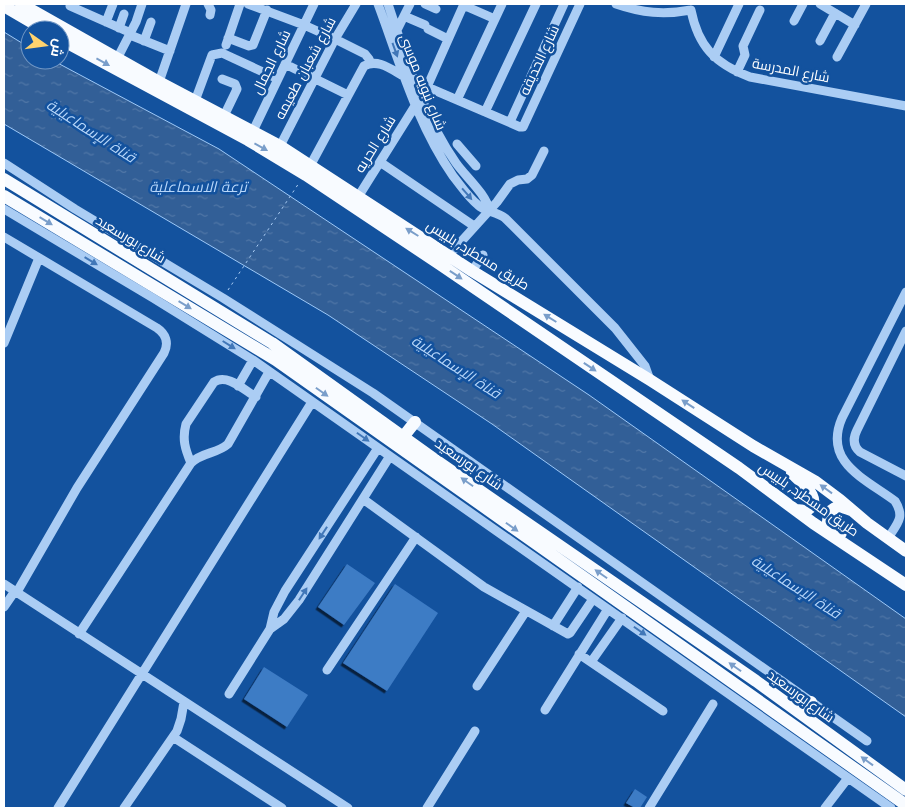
<svg xmlns="http://www.w3.org/2000/svg" width="910" height="812" font-family="Poppins,Cairo,sans-serif">
  <defs>
    <pattern id="water-ripples" width="26" height="14" patternUnits="userSpaceOnUse" patternTransform="scale(1.25)"><rect width="26" height="14" fill="#325f97"/><path d="M2 4q2-2 4 0t4 0M15 11q2-2 4 0t4 0" fill="none" stroke="#5177a7"/></pattern>
    <filter id="shadow"><feDropShadow dx="-2.5" dy="2.5" stdDeviation="0" flood-color="#0009"/></filter>
  </defs>
  <rect width="100%" height="100%" fill="#13529e"/>
  <!-- water -->
  <path fill="url(#water-ripples)" stroke="#9dc8f7" d="M4,32l26,16v12h22l167,89 370,246 317,224v98l-414,-293 -164,-109 -324,-191z"/>
  <!-- building -->
  <path fill="#3d7bc5" filter="url(#shadow)" d="M347,564l28,19 -31,42 -26,-18z
    M395,584l43,29 -51,78 -44,-28z
    M264,667l44,28 -21,32 -43,-28z
    M635,789l12,8 -7,11h-5l-9,-5z"/>
  <g fill="none" stroke-linecap="round" stroke-linejoin="round">
    <!-- path -->
    <path stroke="#abcdf4" stroke-width="1" stroke-dasharray="2.5 4" stroke-linecap="butt" d="M228,290l71,-107"/>
    <!-- minor -->
    <path stroke="#abcdf4" stroke-width="9" d="M208,4l3,6 -1,5
      M248,4l56,21 31,14 30,15 4,5 1,4
      M378,4c22,59 39,120 75,172 8,10 15,21 25,29 6,6 19,7 27,13l110,110 30,38 5,14
      M388,4c18,54 35,112 68,159 9,13 31,32 33,47
      M425,4l11,5
      M616,4c26,9 48,11 75,6
      M820,4l35,21
      M463,5l32,14
      M70,6l61,27
      M691,10c7,36 24,54 59,67l156,29
      M404,16l21,9
      M794,21l9,-17
      M106,22l7,-18
      M119,28l5,-14
      M428,29l20,10
      M397,30l13,-26
      M130,35l40,16
      M228,38l21,8 4,-1 14,-35
      M144,41l7,-19
      M820,41l15,-28
      M226,45l14,-41
      M714,57l25,-53
      M837,57l29,-53
      M117,59l19,-37 6,-18
      M285,64l63,31
      M737,72l8,-17 -2,-9 17,-36
      M222,79l13,5 2,5 -13,27
      M159,82l27,-78
      M427,87l37,-83
      M418,88l9,-1 93,40h3l57,-123
      M457,100l45,-96
      M195,101l17,-46 10,-2 56,26
      M485,112l51,-108
      M510,122l54,-118
      M253,131l61,-127
      M457,144l19,22
      M280,146l55,-107 21,-35
      M380,162l94,64
      M4,163l71,46 148,89 150,95 494,348
      M310,166l54,-100c14,-8 28,4 41,11
      M358,197l57,-91
      M4,209l149,89 100,62 638,448
      M4,237l153,91c9,6 12,15 7,25l-87,135 -60,104
      M449,255l48,-53 13,-18 8,-4 9,-1 5,-4 12,-24
      M472,271l11,-16
      M906,331l-49,99c-4,8 -4,16 3,22l46,24
      M4,343l35,-85
      M238,386l15,-26
      M191,463c-6,-14 -9,-24 -5,-39l28,-42c13,-9 30,8 42,15
      M363,499l121,88 84,47 2,-1 23,-34
      M888,538c10,-15 17,-21 7,-37 -31,-23 -72,-39 -53,-83l64,-126
      M4,584l344,224
      M4,607l11,-16
      M553,626l25,-39
      M270,629l4,-17 11,-21 93,-143
      M79,634l112,-171c11,-11 26,-9 37,-19l41,-72
      M579,654l84,57
      M591,662l31,-44
      M327,670l89,-133
      M477,686l49,-75
      M229,694l41,-65 14,-10 15,-19 91,-144
      M545,710l63,-101
      M173,737l109,71
      M58,808l254,-406
      M124,808l53,-77 4,-12 3,-17
      M427,808l48,-77
      M649,808l64,-104
      M825,808l23,-30"/>
    <!-- major -->
    <path stroke="#f8fbff" stroke-width="12" d="M21,4l138,78 121,64 192,125 178,109 103,66 63,36 24,18 27,23 39,28
      M4,6l41,24
      M60,39l188,101 58,35 135,90 298,203 74,55 93,62
      M4,179l268,164 159,114 325,224 150,109
      M4,196l272,164 630,445
      M403,437l12,-15
      M792,473c9,10 33,26 14,38l-10,-1
      M841,533l-13,-11 1,-9c7,-8 13,-7 22,-3
      M803,715l8,-13"/>
  </g>
  <!-- one-way arrows -->
  <defs><path id="oneway-solid" d="M-6-.8H1V-3.2L6.5 0L1 3.2V.8H-6Z" transform="scale(1.25)"/></defs>
  <g fill="#4177b8">
    <use href="#oneway-solid" transform="translate(395 50) rotate(70)"/>
    <use href="#oneway-solid" transform="translate(467 194) rotate(49)"/>
    <use href="#oneway-solid" transform="translate(91 261) rotate(31)"/>
    <use href="#oneway-solid" transform="translate(229 345) rotate(32)"/>
    <use href="#oneway-solid" transform="translate(363 437) rotate(35)"/>
    <use href="#oneway-solid" transform="translate(323 533) rotate(123)"/>
    <use href="#oneway-solid" transform="translate(303 594) rotate(-57)"/>
    <use href="#oneway-solid" transform="translate(640 631) rotate(35)"/>
  </g>
  <g fill="#7a9eca">
    <use href="#oneway-solid" transform="translate(103 62) rotate(29)"/>
    <use href="#oneway-solid" transform="translate(261 147) rotate(29)"/>
    <use href="#oneway-solid" transform="translate(46 221) rotate(31)"/>
    <use href="#oneway-solid" transform="translate(412 232) rotate(-148)"/>
    <use href="#oneway-solid" transform="translate(456 275) rotate(34)"/>
    <use href="#oneway-solid" transform="translate(185 305) rotate(31)"/>
    <use href="#oneway-solid" transform="translate(550 318) rotate(-148)"/>
    <use href="#oneway-solid" transform="translate(590 367) rotate(34)"/>
    <use href="#oneway-solid" transform="translate(322 392) rotate(35)"/>
    <use href="#oneway-solid" transform="translate(688 404) rotate(-147)"/>
    <use href="#oneway-solid" transform="translate(467 482) rotate(-145)"/>
    <use href="#oneway-solid" transform="translate(826 489) rotate(-144)"/>
    <use href="#oneway-solid" transform="translate(512 527) rotate(35)"/>
    <use href="#oneway-solid" transform="translate(601 574) rotate(-145)"/>
    <use href="#oneway-solid" transform="translate(735 667) rotate(-145)"/>
    <use href="#oneway-solid" transform="translate(867 761) rotate(-144)"/>
  </g>
  <g text-anchor="middle" stroke-width="5" stroke-linejoin="round" paint-order="stroke">
    <!-- street labels -->
    <g font-size="14" fill="#fff" stroke="#13529e">
      <text transform="translate(539 60) rotate(-65)" y="5">شارع الحديقه</text>
      <text transform="translate(271 62) rotate(-64)" y="5">شارع الجمال</text>
      <text transform="translate(305 68) rotate(-62)" y="5">شارع شعبان طعيمه</text>
      <text transform="translate(791 70) rotate(11)" y="5">شارع المدرسة</text>
      <text transform="translate(423 82) rotate(68)" y="5">شارع نبويه موسى</text>
      <text transform="translate(375 144) rotate(-58)" y="5">شارع الحريه</text>
      <text transform="translate(131 239) rotate(31)" y="5">شارع بورسعيد</text>
      <text transform="translate(478 255) rotate(32)" y="5">طريق مسطرد, بلبيس</text>
      <text transform="translate(469 464) rotate(35)" y="5">شارع بورسعيد</text>
      <text transform="translate(809 499) rotate(35)" y="5">طريق مسطرد, بلبيس</text>
      <text transform="translate(801 696) rotate(36)" y="5">شارع بورسعيد</text>
    </g>
    <!-- water labels -->
    <g font-size="15" font-style="italic" fill="#b8d7fa" stroke="#13529e">
      <text transform="translate(91 131) rotate(33)" y="5">قناة الإسماعيلية</text>
      <text x="198" y="192">ترعة الاسماعلية</text>
      <text transform="translate(456 367) rotate(33)" y="5">قناة الإسماعيلية</text>
      <text transform="translate(796 587) rotate(33)" y="5">قناة الإسماعيلية</text>
    </g>
  </g>
  <!-- border -->
  <rect width="910" height="812" fill="none" stroke="#ffffff" stroke-width="10"/>
  <!-- north arrow -->
  <g transform="translate(45 45) rotate(104)"><circle r="24" fill="#13529e" stroke="#7197c5"/>
  <path d="M0-4L9 19L0 12L-9 19Z" fill="#ffd36e"/>
  <text y="-8" font-size="14" font-weight="bold" text-anchor="middle" fill="#ffffff">ش</text>
  </g>
</svg>
